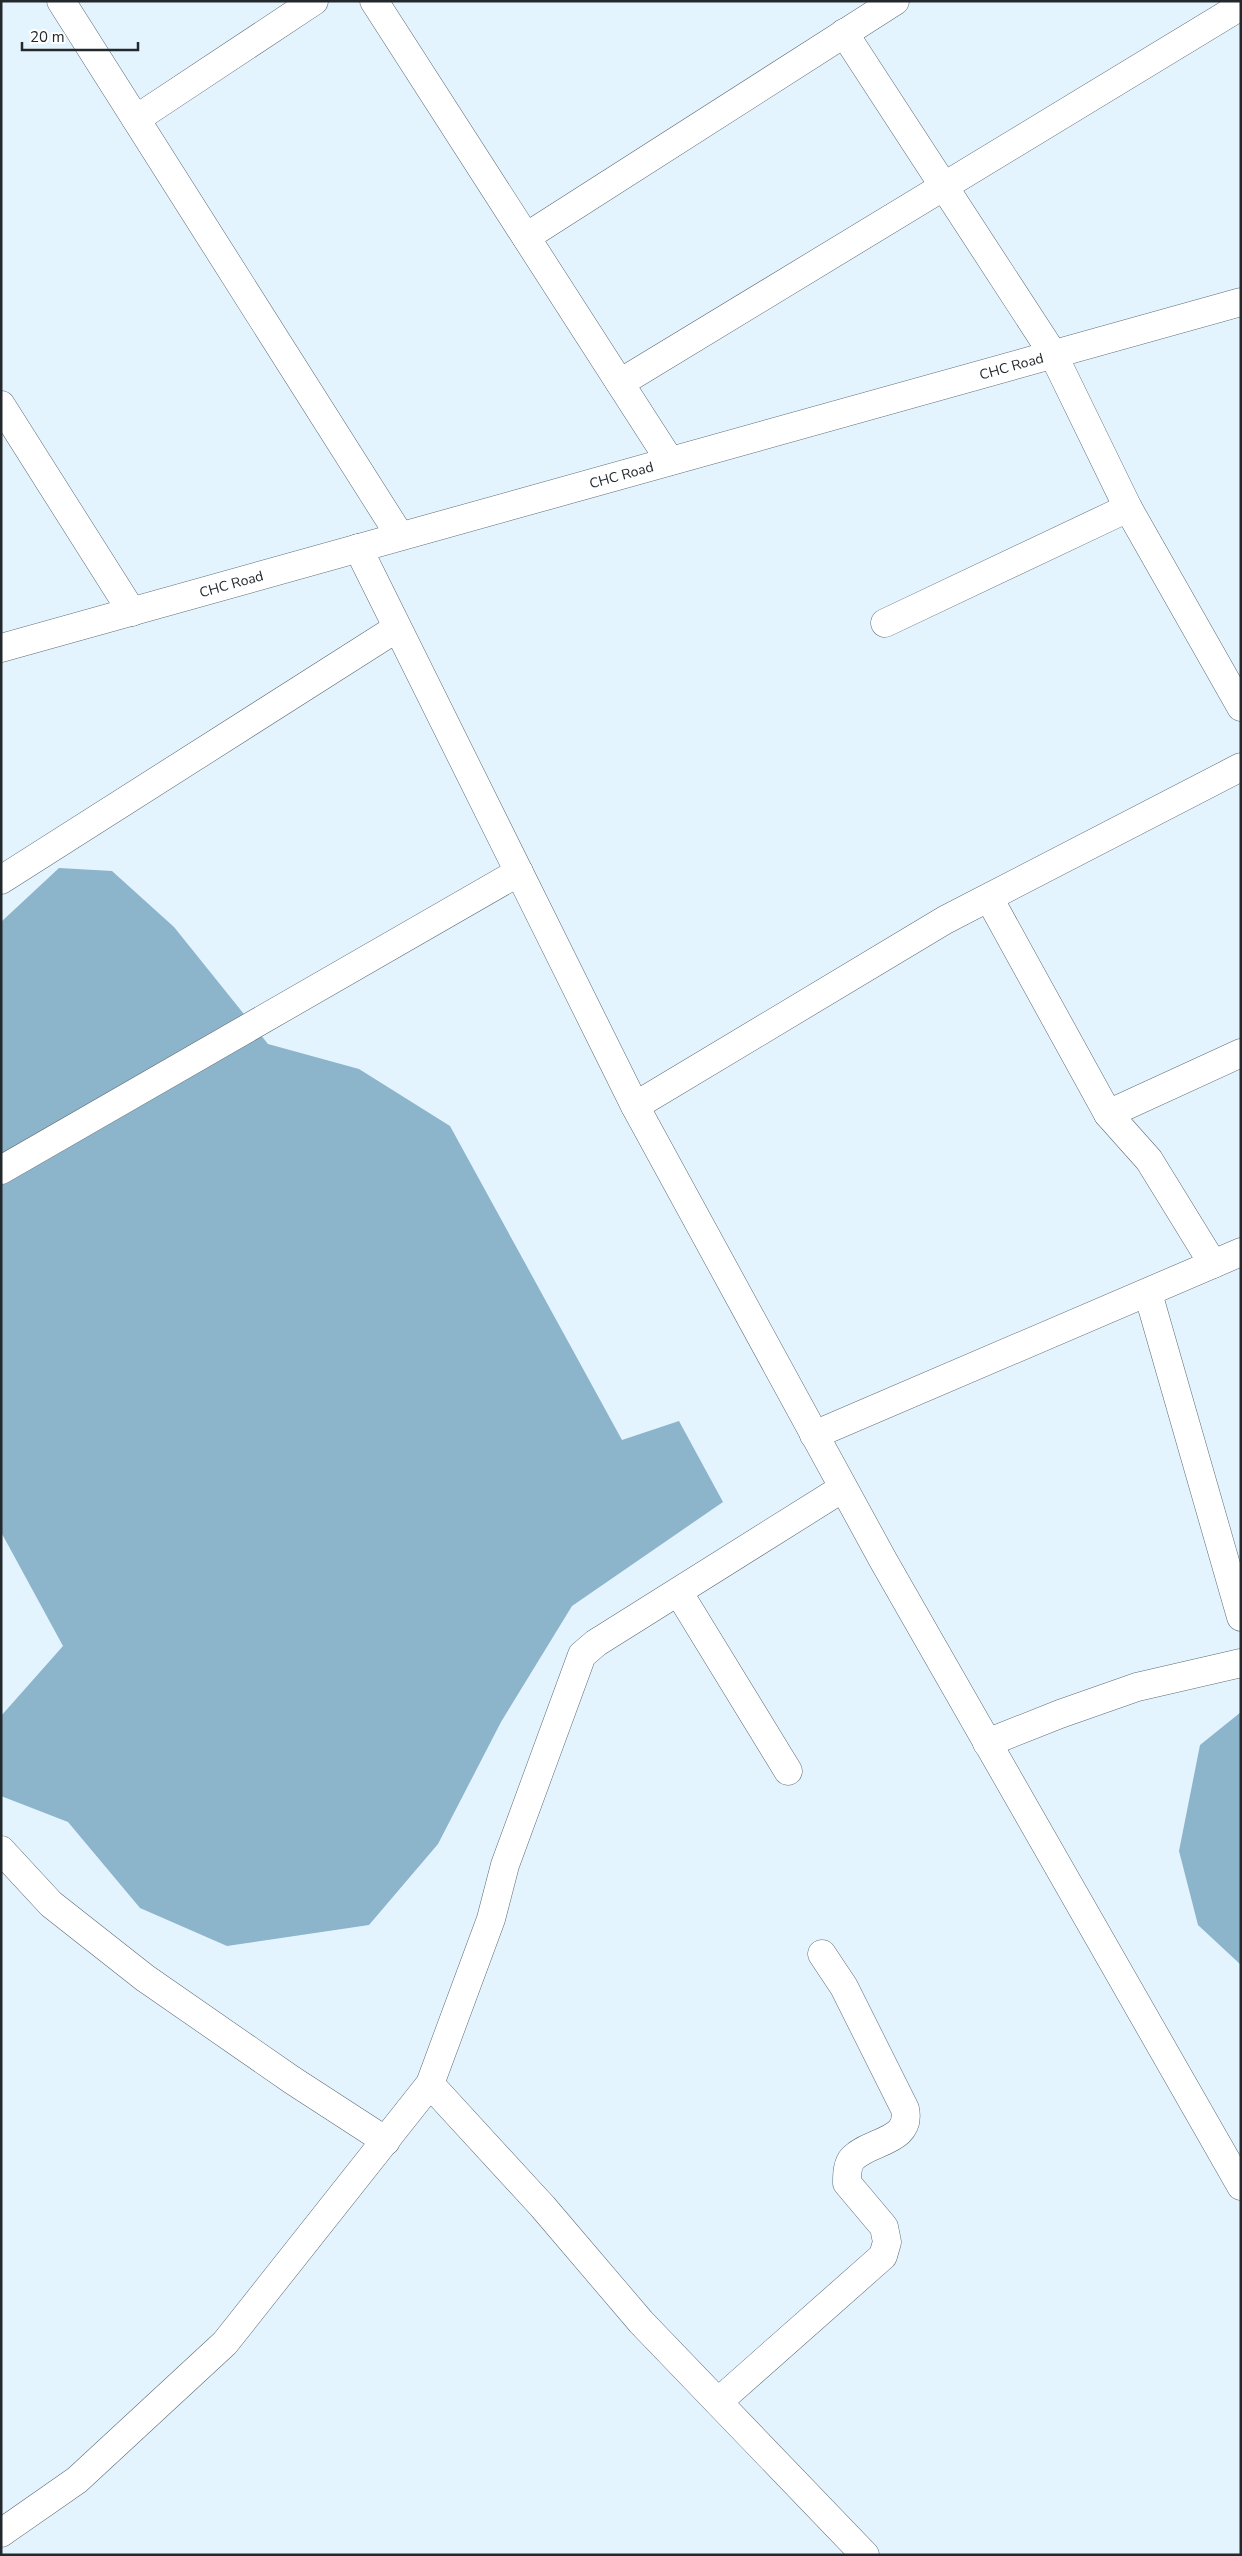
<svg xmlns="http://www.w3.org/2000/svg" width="1242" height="2556" font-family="'Nunito Sans',sans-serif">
  <rect width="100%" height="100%" fill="#e4f4fe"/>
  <!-- water -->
  <path fill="#8cb4cb" d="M59,868l53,3 62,56 94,117 91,25 91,57 172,314 57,-19 44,81 -151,104 -71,116 -63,122 -69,81 -142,21 -87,-38 -72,-86 -67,-26v-80l62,-70 -62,-114v-610z
    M1241,1712v253l-43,-40 -19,-74 21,-106z"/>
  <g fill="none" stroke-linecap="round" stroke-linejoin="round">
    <!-- street casing -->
    <g stroke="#5d6b73" stroke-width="29">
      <g id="street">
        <path d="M61,1l339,535"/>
        <path d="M374,1l296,460"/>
        <path d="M844,33l209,321 75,154 113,199"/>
        <path d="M136,119l178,-118"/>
        <path d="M526,237l369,-236"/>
        <path d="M620,383l621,-377"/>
        <path d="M1,405l131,207"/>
        <path d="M358,548l277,558 248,454 358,626"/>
        <path d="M885,623l243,-115"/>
        <path id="s1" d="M1,648l1240,-346"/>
        <path d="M1,880l396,-252"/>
        <path d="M989,898l119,216 41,46 64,104"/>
        <path d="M635,1106l310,-186 296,-153"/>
        <path d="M1108,1114l133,-61"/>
        <path d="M1,1170l518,-298"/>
        <path d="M1148,1293l93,324"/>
        <path d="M814,1435l427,-183"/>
        <path d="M679,1593l109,178"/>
        <path d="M987,1743l73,-29 77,-27 104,-24"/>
        <path d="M1,1850l50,54 94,74 147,102 94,61"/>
        <path d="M430,2084l113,123 98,115 224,233"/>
        <path d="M718,2402l165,-146 4,-14 -3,-15 -37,-44c0,-8 0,-19 6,-25 18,-18 59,-16 52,-49l-61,-122 -22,-33"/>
        <path d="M1,2533l76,-53 148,-137 205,-259 61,-165 14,-54 77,-210 14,-12 247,-155"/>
      </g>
    </g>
    <!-- street -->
    <use href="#street" stroke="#fff" stroke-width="28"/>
  </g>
  <g text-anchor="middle" stroke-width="5" stroke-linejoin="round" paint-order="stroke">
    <!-- street labels -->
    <g font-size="14" fill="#22282c" stroke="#fff">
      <text dy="5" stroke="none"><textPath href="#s1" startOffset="1049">CHC Road</textPath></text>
      <text dy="5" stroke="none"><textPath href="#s1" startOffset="644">CHC Road</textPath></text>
      <text dy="5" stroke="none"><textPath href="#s1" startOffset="239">CHC Road</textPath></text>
    </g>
  </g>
  <!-- border -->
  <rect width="1242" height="2556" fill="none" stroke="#22282c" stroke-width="5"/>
  <!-- scale -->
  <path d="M22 42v8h116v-8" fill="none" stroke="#22282c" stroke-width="2.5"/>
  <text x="30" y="42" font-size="15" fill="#22282c" stroke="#ffffff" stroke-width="4" paint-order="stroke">20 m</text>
</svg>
